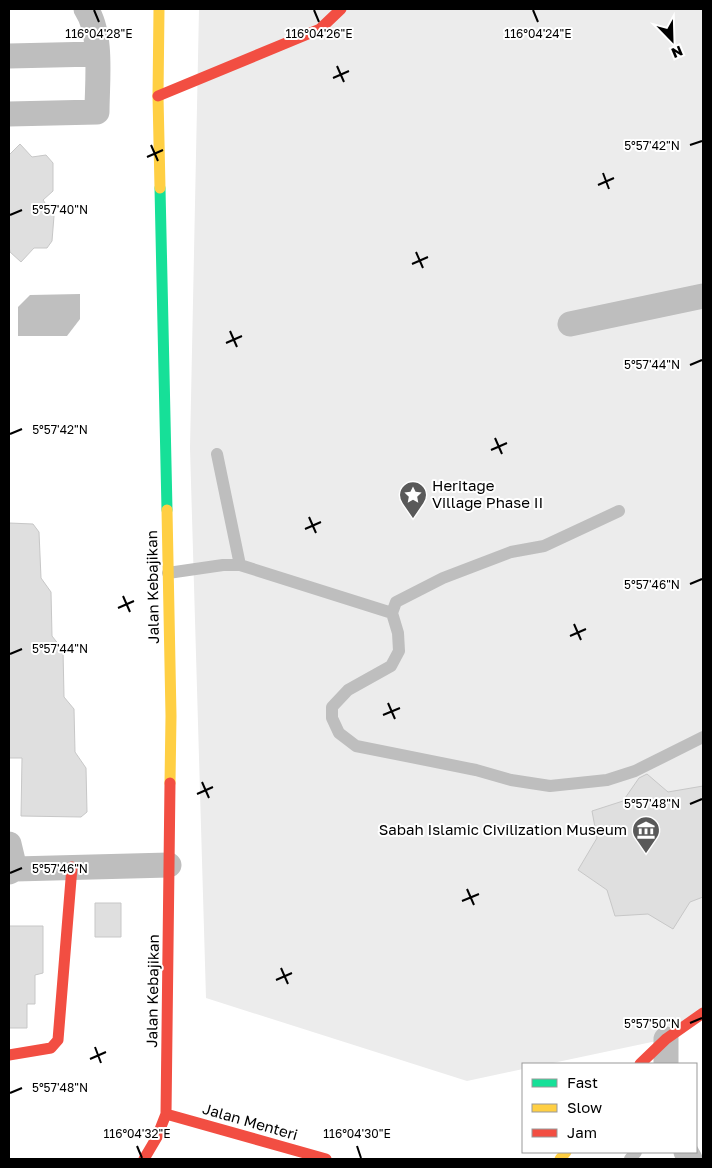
<svg xmlns="http://www.w3.org/2000/svg" width="712" height="1168" font-family="'Golos Text',sans-serif">
  <rect width="100%" height="100%" fill="#fff"/>
  <!-- green -->
  <path fill="#ececec" d="M199,9h504v1003l-37,27 -118,25h-25v5l-56,12 -261,-83 -16,-550z"/>
  <!-- water -->
  <path fill="#bfbfbf" d="M80,294v25l-13,17h-49v-29l12,-12z"/>
  <!-- building -->
  <path fill="#dfdfdf" stroke="#c7c7c7" d="M20,144l12,13 14,-2 7,8v28l-10,9 11,16 -2,25 -5,7h-13l-13,14 -11,-10 -1,-6v-91z
    M9,523l24,1 6,8 2,46 10,14 1,44 11,14 1,47 10,12 1,43 11,16 1,44 -6,5 -60,-1 1,-58h-13z
    M647,774l21,18 35,-6v111l-13,5 -17,27 -25,-15 -33,2 -8,-26 -29,-20 19,-32 -5,-27 31,-10 16,-23z
    M95,903h26v34h-26z
    M9,926h34v47l-8,2v29h-8v24h-18z"/>
  <g fill="none" stroke-linecap="round" stroke-linejoin="round">
    <!-- lane -->
    <path stroke="#bebebe" stroke-width="12" d="M217,454l23,111 152,48
      M619,511l-75,35 -33,6 -68,26 -47,24 -4,11 6,20 1,18 -8,15 -43,24 -16,17v11l7,15 17,13 120,24 35,10 39,6 57,-6 28,-9 68,-34
      M168,573l55,-8h17
      M630,1159l6,-7"/>
    <!-- street -->
    <path stroke="#bebebe" stroke-width="25" d="M9,56l88,-2
      M9,114l88,-2c0,-30 6,-78 -11,-103
      M570,324l133,-28
      M9,844l6,25
      M9,872l6,-3 154,-4
      M666,1039v25
      M686,1152l4,7"/>
    <!-- fast -->
    <path stroke="#16e098" stroke-width="11" d="M160,188l7,322"/>
    <!-- slow -->
    <path stroke="#ffcf43" stroke-width="11" d="M159,9l-1,87 2,92
      M167,510l4,206 -1,67
      M560,1159l6,-7"/>
    <!-- jam -->
    <path stroke="#f24e42" stroke-width="11" d="M158,96l162,-67 21,-20
      M9,1055l42,-7 7,-8 14,-173
      M640,1064l26,-25 37,-26
      M166,1114l160,45
      M144,1159l13,-22 9,-23 4,-331"/>
  </g>
  <!-- ticks -->
  <path fill="none" stroke="#000" stroke-width="2" d="M94,10l5,12M314,10l5,12M533,10l5,12M337,66l7,16M333,78l16,-7M151,145l7,16M690,145l12,-4M147,157l16,-7M603,173l6,16M598,185l16,-7M10,215l12,-5M416,252l7,16M412,264l16,-7M230,331l7,16M226,343l16,-7M690,365l12,-5M10,434l12,-5M495,438l7,16M491,450l16,-7M309,517l7,16M305,529l16,-7M690,584l12,-5M123,596l7,16M118,608l16,-7M574,624l7,16M570,636l16,-7M10,654l12,-5M388,703l7,16M383,715l17,-7M202,782l7,16M197,794l16,-7M690,804l12,-5M10,873l12,-5M467,889l7,16M462,901l17,-7M281,968l7,16M276,980l16,-7M690,1023l12,-5M95,1047l6,16M90,1059l16,-7M10,1093l12,-5M137,1146l5,12M357,1146l4,12"/>
  <!-- icons -->
  <defs>
    <g id="sight-pin" transform="scale(1.4375)"><path d="M0 17L-7.5 6A9.5 9.5 0 1 1 7.5 6Z" fill="#595959" stroke="#fff"/><path d="M0-6L1.8-2.2L6-1.7L2.9 1.2L3.7 5.4L0 3.3L-3.7 5.4L-2.9 1.2L-6-1.7L-1.8-2.2Z" fill="#fff"/></g>
    <g id="museum-pin" transform="scale(1.4375)"><path d="M0 17L-7.5 6A9.5 9.5 0 1 1 7.5 6Z" fill="#595959" stroke="#fff"/><path d="M0-6L6-3V-2H-6V-3ZM-5-1h2V3h-2ZM-1-1h2V3h-2ZM3-1h2V3H3ZM-6 4H6V6H-6Z" fill="#fff"/></g>
  </defs>
  <g fill-rule="evenodd">
    <use href="#sight-pin" x="413" y="495"/>
    <use href="#museum-pin" x="646" y="830"/>
  </g>
  <g text-anchor="middle" stroke-width="4" stroke-linejoin="round" paint-order="stroke">
    <!-- poi labels -->
    <g font-size="15" fill="#000" stroke="#fff" text-anchor="start">
      <text x="432" y="491">Heritage<tspan x="432" dy="17">Village Phase II</tspan></text>
      <text x="627" y="835" text-anchor="end">Sabah Islamic Civilization Museum</text>
    </g>
    <!-- street labels -->
    <g font-size="15" fill="#000" stroke="#fff">
      <text transform="translate(153 587) rotate(-91)" y="5">Jalan Kebajikan</text>
      <text transform="translate(153 991) rotate(-89)" y="5">Jalan Kebajikan</text>
      <text transform="translate(250 1122) rotate(16)" y="5">Jalan Menteri</text>
    </g>
  </g>
  <g font-size="12" text-anchor="middle" fill="#000" stroke="#fff" stroke-width="4" stroke-linejoin="round" paint-order="stroke">
    <text x="99" y="38">116°04'28"E</text>
    <text x="319" y="38">116°04'26"E</text>
    <text x="538" y="38">116°04'24"E</text>
    <text x="652" y="150">5°57'42"N</text>
    <text x="60" y="214">5°57'40"N</text>
    <text x="652" y="369">5°57'44"N</text>
    <text x="60" y="434">5°57'42"N</text>
    <text x="652" y="589">5°57'46"N</text>
    <text x="60" y="653">5°57'44"N</text>
    <text x="652" y="808">5°57'48"N</text>
    <text x="60" y="873">5°57'46"N</text>
    <text x="652" y="1028">5°57'50"N</text>
    <text x="60" y="1092">5°57'48"N</text>
    <text x="137" y="1138">116°04'32"E</text>
    <text x="357" y="1138">116°04'30"E</text>
  </g>
  <!-- border -->
  <rect width="712" height="1168" fill="none" stroke="#000000" stroke-width="20"/>
  <!-- legend -->
  <rect x="522" y="1063" width="175" height="90" fill="#ffffff" stroke="#999999"/>
  <rect x="532" y="1079" width="25" height="8" fill="#16e098" stroke="#999999"/>
  <text x="567" y="1088" font-size="15" fill="#000000">Fast</text>
  <rect x="532" y="1104" width="25" height="8" fill="#ffcf43" stroke="#999999"/>
  <text x="567" y="1113" font-size="15" fill="#000000">Slow</text>
  <rect x="532" y="1129" width="25" height="8" fill="#f24e42" stroke="#999999"/>
  <text x="567" y="1138" font-size="15" fill="#000000">Jam</text>
  <!-- north arrow -->
  <g transform="translate(672 40) rotate(157)" stroke="#ffffff" stroke-width="4" paint-order="stroke">
  <path d="M0-4L9 19L0 12L-9 19Z" fill="#000000"/>
  <text y="-8" font-size="14" font-weight="bold" text-anchor="middle" fill="#000000">N</text>
  </g>
</svg>
